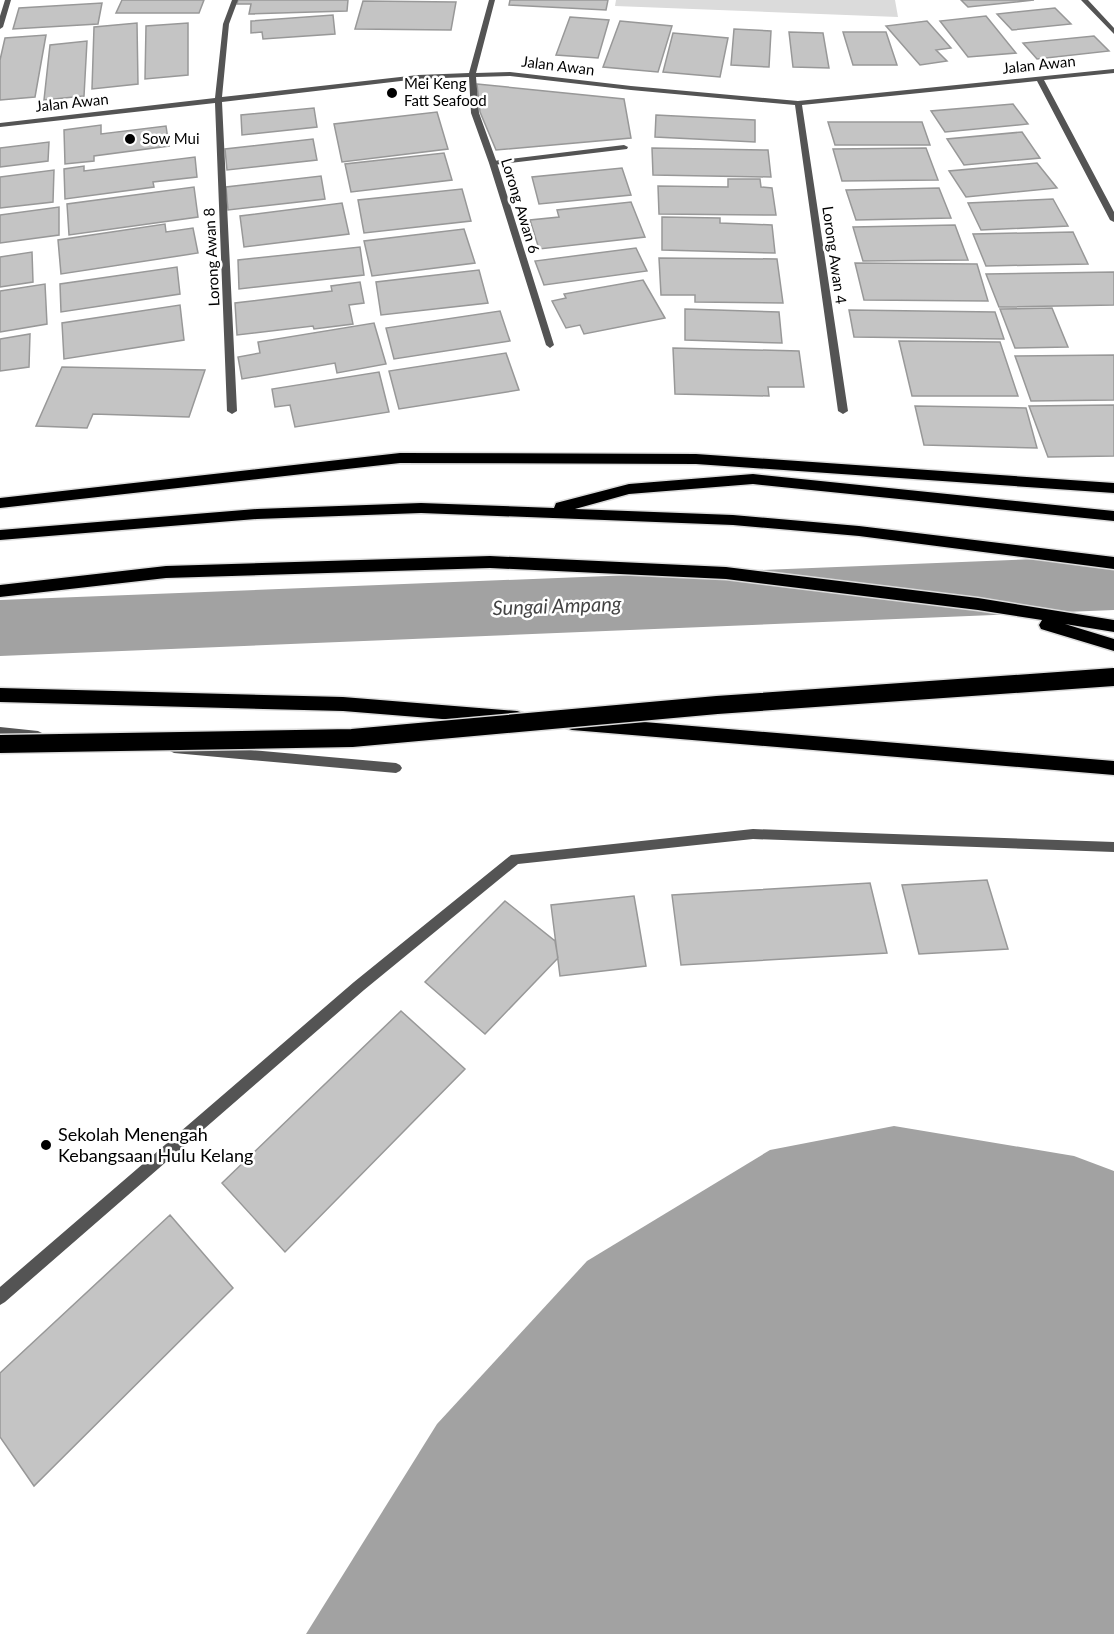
<svg xmlns="http://www.w3.org/2000/svg" width="1114" height="1634" font-family="Lato,sans-serif">
  <rect width="100%" height="100%" fill="#fff"/>
  <!-- green -->
  <path fill="#dbdbdb" d="M616,0h279l3,17 -283,-11z"/>
  <!-- water -->
  <path fill="#a2a2a2" d="M894,1126l180,30 40,15v463h-808l131,-210 150,-163 183,-111z"/>
  <g fill="none" stroke-linecap="round" stroke-linejoin="round">
    <!-- river -->
    <path fill="#a2a2a2" fill-rule="evenodd" d="M1114,556v54l-1114,46v-56z"/>
  </g>
  <!-- building -->
  <path fill="#c4c4c4" stroke="#989898" stroke-width="1.5" d="M122,0h82l-5,13h-83z
    M238,0h110l-1,11 -98,3 2,-10h-14z
    M510,0h98l-2,10 -97,-5z
    M961,0h73l-66,7z
    M363,1l93,1 -5,28 -96,-1z
    M102,3l-4,21 -85,5 6,-21z
    M1055,8l16,16 -59,6 -15,-16z
    M333,15l2,19 -72,5 -1,-7 -11,1v-12z
    M986,16l30,37 -48,4 -28,-36z
    M570,17l39,3 -11,38 -42,-3z
    M620,21l52,5 -14,46 -55,-5z
    M927,21l24,27 -15,2 11,11 -27,4 -34,-39z
    M137,23l1,61 -46,5 2,-62z
    M188,23v52l-43,4 1,-53z
    M734,29l37,2 -2,36 -38,-2z
    M789,32l34,1 6,35 -36,-1z
    M843,32h43l11,33h-44z
    M673,33l55,5 -8,39 -57,-5z
    M46,35l-11,62 -35,3v-40l5,-22z
    M1094,36l15,15 -72,8 -14,-16z
    M87,41l-3,55 -40,4 6,-55z
    M477,84l147,15 7,39 -135,12 -16,-38z
    M1013,104l15,20 -83,8 -14,-21z
    M314,108l3,19 -75,8 -1,-20z
    M437,112l11,37 -106,13 -8,-38z
    M656,115l99,5v22l-100,-5z
    M828,122h94l8,23h-95z
    M101,125v9l65,-8 3,20 -75,10v5l-29,3 -1,-34z
    M1022,132l18,26 -76,7 -17,-26z
    M313,139l4,21 -90,10 -2,-21z
    M49,142l-1,19 -48,6v-19z
    M652,148l116,2 3,27 -118,-2z
    M926,148l12,32 -96,1 -9,-32z
    M444,153l8,27 -101,12 -6,-28z
    M195,157l2,20 -44,5 1,5 -89,12 -1,-30 20,-3v5z
    M1037,163l20,25 -91,9 -17,-26z
    M622,168l9,27 -92,9 -7,-27z
    M54,170l-1,32 -53,6v-31z
    M321,176l4,23 -97,11 -2,-23z
    M728,179h32l1,8 11,1 4,27 -117,-1 -1,-28 70,1z
    M194,187l4,30 -129,18 -2,-31z
    M939,188l12,30 -95,2 -10,-30z
    M462,189l9,32 -107,12 -6,-33z
    M1053,199l15,27 -87,4 -13,-27z
    M631,202l14,35 -106,12 -9,-29 29,-3 -2,-7z
    M342,203l7,31 -105,13 -4,-31z
    M59,207v28l-59,8v-28z
    M662,217l58,1v5l52,2 3,28 -113,-3z
    M165,224l1,8 27,-4 5,25 -137,21 -3,-34z
    M955,225l13,35 -105,1 -10,-34z
    M464,229l11,34 -103,13 -8,-35z
    M1073,232l15,32 -102,2 -13,-32z
    M360,247l4,28 -125,14 -1,-29z
    M636,248l11,23 -103,14 -9,-24z
    M32,252l1,30 -33,5v-30z
    M659,258l118,1 6,44 -88,-1v-7h-34z
    M855,263l122,1 11,37 -124,-1z
    M177,267l3,27 -119,18 -1,-28z
    M479,270l9,33 -107,12 -5,-33z
    M1114,272v33l-115,2 -13,-33z
    M643,280l22,38 -81,16 -4,-9 -14,3 -14,-27 14,-3 -2,-4z
    M360,282l4,21 -15,2 4,19 -39,5 -1,-3 -76,9 -2,-32 97,-12 -1,-5z
    M45,284l2,40 -47,8v-41z
    M180,305l4,35 -120,19 -2,-36z
    M1052,308l16,39 -53,1 -15,-39z
    M685,309l94,3 3,31 -97,-3z
    M849,310l146,2 9,27 -150,-2z
    M500,311l10,30 -116,18 -8,-31z
    M374,323l12,41 -49,9 -2,-10 -93,16 -4,-22 22,-4 -2,-11z
    M30,334l-1,33 -29,4v-32z
    M899,341l101,1 18,54h-106z
    M673,348l126,3 5,36h-36l1,9 -94,-2z
    M506,353l13,37 -120,19 -10,-38z
    M1114,355v45l-83,1 -16,-45z
    M62,367l143,3 -16,47 -96,-3 -6,14 -51,-2z
    M379,372l10,40 -94,15 -5,-22 -15,2 -3,-18z
    M1114,405v51l-66,1 -19,-51z
    M915,406l111,2 11,40 -113,-3z
    M987,880l21,69 -89,5 -17,-69z
    M870,883l17,70 -206,12 -9,-70z
    M634,896l12,70 -86,10 -9,-71z
    M505,901l50,40 3,17 -73,76 -60,-52z
    M401,1011l64,58 -180,183 -63,-69z
    M170,1215l63,73 -199,198 -34,-49v-64z"/>
  <g fill="none" stroke-linecap="round" stroke-linejoin="round">
    <!-- highway casing -->
    <g stroke="#dbdbdb" stroke-width="3">
      <path id="highway" d="M400,453l296,1 418,29v10l-418,-29 -296,-1 -400,45v-10z
        M753,474l361,37v10l-361,-37 -124,10 -54,15 158,6 126,11 255,31v12l-255,-33 -126,-11 -312,-12 -164,6 -257,21v-10l257,-21 164,-6 133,5 2,-5 73,-19z
        M490,556l236,11 252,31 136,22v12l-49,-8 49,15v12l-73,-22 -2,-4 3,-5 -64,-10 -252,-31 -236,-11 -324,10 -166,19v-12l166,-19z
        M0,688l343,9 174,14 6,2 2,5 -2,5 -6,2 -174,-14 -343,-9z
        M572,716l542,45v14l-542,-45 -6,-2 -3,-5 3,-5z"/>
    </g>
    <!-- lane -->
    <path fill="#545454" fill-rule="evenodd" d="M624,145l4,2 -1,2 -134,16 -4,-2 4,-2z
      M0,727l38,4 4,2 2,3 -2,3 -4,2 -38,-4z
      M174,743l222,20 4,2 2,3 -2,3 -4,2 -222,-20 -4,-2 -2,-3 2,-3z
      M753,829l361,13v10l-361,-13 -235,25 -154,126 -359,312 -5,3v-18l354,-305 157,-127z"/>
    <!-- street -->
    <path fill="#545454" fill-rule="evenodd" d="M5,0h6l-8,27 -3,2v-13z
      M232,0h6l-9,24 -7,73 196,-22 51,-2 20,-73h6l-19,73 34,-1 121,14 167,15 316,-32v4l-70,7 70,132v10l-4,-2 -73,-139 -235,24 46,306 -5,3 -5,-3 -43,-306 -164,-15 -121,-14 -34,1 3,36 18,50 57,182 -4,3 -4,-3 -57,-182 -18,-50 -2,-36 -51,2 -196,23 15,309 -5,3 -5,-3 -12,-308 -215,24v-4l215,-25 8,-74z
      M1081,0h7l26,28v6z"/>
    <!-- highway -->
    <use href="#highway" fill="#000" fill-rule="evenodd"/>
    <!-- highway-bridge casing -->
    <g stroke="#dbdbdb" stroke-width="21" stroke-linecap="butt">
      <path id="highway-bridge" d="M0,744l352,-6 365,-33 397,-28"/>
    </g>
    <!-- highway-bridge -->
    <use href="#highway-bridge" stroke="#000" stroke-width="18"/>
  </g>
  <!-- markers -->
  <g fill="#000" stroke="#fff" stroke-width="2">
    <circle cx="392" cy="93" r="6"/>
    <circle cx="130" cy="139" r="6"/>
    <circle cx="46" cy="1145" r="6"/>
  </g>
  <g text-anchor="middle" stroke-width="5" stroke-linejoin="round" paint-order="stroke">
    <!-- far-street labels -->
    <g font-size="15" fill="#000" stroke="#fff">
      <text transform="translate(1039 65) rotate(-6)" y="5">Jalan Awan</text>
      <text transform="translate(558 66) rotate(7)" y="5">Jalan Awan</text>
      <text transform="translate(72 103) rotate(-6)" y="5">Jalan Awan</text>
      <text transform="translate(520 206) rotate(73)" y="5">Lorong Awan 6</text>
      <text transform="translate(834 255) rotate(82)" y="5">Lorong Awan 4</text>
      <text transform="translate(212 257) rotate(-93)" y="5">Lorong Awan 8</text>
    </g>
    <!-- far-poi labels -->
    <g font-size="15" fill="#000" stroke="#fff" text-anchor="start">
      <text x="404" y="89">Mei Keng<tspan x="404" dy="17">Fatt Seafood</tspan></text>
      <text x="142" y="144">Sow Mui</text>
    </g>
    <!-- poi labels -->
    <g font-size="18" fill="#000" stroke="#fff" text-anchor="start">
      <text x="58" y="1141">Sekolah Menengah<tspan x="58" dy="21">Kebangsaan Hulu Kelang</tspan></text>
    </g>
    <!-- water labels -->
    <g font-size="20" font-style="italic" fill="#434343" stroke="#fff">
      <text transform="translate(557 606) rotate(-2)" y="7">Sungai Ampang</text>
    </g>
  </g>
</svg>
